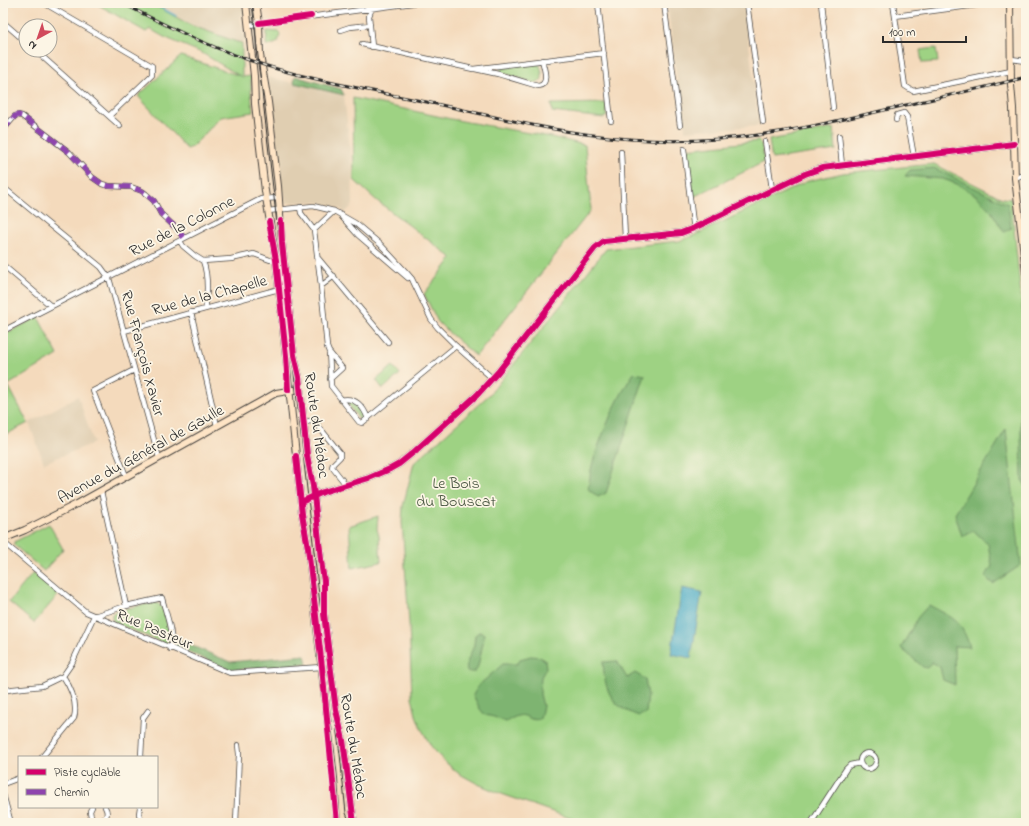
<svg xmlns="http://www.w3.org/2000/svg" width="1029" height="826" font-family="'Indie Flower',sans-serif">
  <rect width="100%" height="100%" fill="#fcf5e5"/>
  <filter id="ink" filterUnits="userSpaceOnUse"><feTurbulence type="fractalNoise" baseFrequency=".025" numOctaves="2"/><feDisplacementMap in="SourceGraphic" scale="8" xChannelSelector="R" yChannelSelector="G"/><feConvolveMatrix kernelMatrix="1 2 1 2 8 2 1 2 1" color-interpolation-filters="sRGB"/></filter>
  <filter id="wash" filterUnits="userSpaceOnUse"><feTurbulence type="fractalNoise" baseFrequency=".012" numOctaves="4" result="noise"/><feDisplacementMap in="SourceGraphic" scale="16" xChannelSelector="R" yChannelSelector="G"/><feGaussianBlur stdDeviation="0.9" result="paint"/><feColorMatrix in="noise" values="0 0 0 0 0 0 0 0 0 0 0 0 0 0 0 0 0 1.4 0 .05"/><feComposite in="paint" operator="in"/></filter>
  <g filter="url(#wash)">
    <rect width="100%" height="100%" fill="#f4dabc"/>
    <!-- built -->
    <path fill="#e0ceb1" d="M151,3h92l1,9 -4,4 3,18 4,3 1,4 -11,1 -47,-17z
      M667,3h77l15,123 -74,5 -1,-12 -2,-2z
      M268,77l76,18 8,70 1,40 -8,8 -6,-5 -12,-4 -13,-2 -28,1 -3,-4z
      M78,396l16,47 -50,20 -15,-40z"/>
    <!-- green -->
    <path fill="#9ed283" stroke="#647e57" d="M95,3h56l39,22 47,17 5,1v34l9,-1v15l2,21 -32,5 -29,30 -5,2 -49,-53 43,-40 59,20 -38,-23 -38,-16 -14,-8 -4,3z
      M267,31l12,1 1,3 -2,7 -6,3h-6z
      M936,48l2,14 -16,1 -2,-13z
      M536,63l3,1c3,5 4,12 2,17l-7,2 -34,-11 1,-4z
      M353,98l98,21 100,18 34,8 6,65 -115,146 -30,-26 -8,-8 -14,-28 28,-36 -76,-58 -22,-20z
      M606,103l1,13 -3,2 -52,-6 -1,-8z
      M834,128l2,22 -64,9 -3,-19z
      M758,141l4,4 2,17 -71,35 -6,-48z
      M934,164l68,34 9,1 15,145v479h-218l-2,-2 -3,2h-219l-85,-30 -21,-9 -20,-11 -15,-13 -12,-14 -10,-18 -5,-13 -4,-18 -3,-74 -7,-101 1,-16 11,-43 76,-69 116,-145 73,-8 14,-5 115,-55 35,-8z
      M38,317l20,38 -50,30 20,38 -25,13v-101z
      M393,366l7,8 -17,15 -7,-9z
      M347,401h3l10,8 5,8 -1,3h-4l-13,-17z
      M378,516l-1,13 2,7 2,26 -29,6 -3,-42z
      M49,524l14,25 -19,22 -30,-26v-3z
      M33,573l26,21 -25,29 -25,-21z
      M155,602c12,4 12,24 15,35l-4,6h-2l-49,-20 -3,-4v-5l4,-3z"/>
    <!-- forest -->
    <path fill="#7eb471" stroke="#54704e" d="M295,76l46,13 3,6 -50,-12z
      M934,168l74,36 3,24 -7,4 -13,-21 -14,-15 -20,-12 -14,-5 -38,-3 5,-6z
      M634,373l11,2 -39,118 -8,4 -10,-8c2,-9 2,-18 5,-27 9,-29 24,-64 41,-89z
      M1026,389v97l-4,-6 -2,-89z
      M1006,429l15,136 -28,19 -8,-7 7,-11 -4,-22 -14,-13 -12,5 -7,-22z
      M929,605c25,14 31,13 41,42l-16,-1 1,39 -12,-5 -3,-13 -8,-5 -5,6 -4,-1 -22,-19 17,-31z
      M479,632l6,2 -7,32 -3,6h-8c-2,-11 4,-17 7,-27 0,-3 1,-7 1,-10z
      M176,639l54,23 75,-7 2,9 -76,6 -55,-23z
      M531,656l9,1 5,3 1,8 -5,9 -1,17 3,12 -3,13c-15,4 -12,-12 -34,3l-12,-5 -9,-2 -5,-6 -7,-14 6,-10 24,-21h14l3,-5z
      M617,661l10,17 8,-5 10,6 3,16 -2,18 -7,3c-29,-10 -34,-25 -36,-54z"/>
    <!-- water -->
    <path fill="#47aac6" stroke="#396a78" d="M682,588l20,4 -11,66 -20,-4z"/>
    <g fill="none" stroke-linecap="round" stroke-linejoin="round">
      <!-- stream -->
      <path stroke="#47aac6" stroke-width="1.5" d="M152,3l24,13"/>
    </g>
  </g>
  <g filter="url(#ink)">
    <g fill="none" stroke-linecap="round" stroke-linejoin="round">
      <!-- street casing -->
      <g stroke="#494541" stroke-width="6">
        <path id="street" d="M44,3l108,63v9l-43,41
          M371,3l1,5 -3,8 3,31
          M598,3l13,118
          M664,3l16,123
          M747,3l16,119
          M821,3l12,105
          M893,3l12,83 8,5 98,-20
          M895,16l97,-13
          M3,22l23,20
          M249,25l164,-22
          M341,30l9,-3 20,-2
          M362,44l111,25 131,-16
          M35,50l85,76
          M1011,59l15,2
          M475,69l23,5 40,12c12,-1 6,-18 4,-26
          M896,120l1,-5 7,-2 3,4 7,40
          M3,130l12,-14 3,-1 4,1 47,36 23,25 10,7 7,2 22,1 11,4 4,3 8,7 7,13 15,14 8,10
          M839,136l3,29
          M765,141l7,48
          M684,149l9,74 1,5
          M621,152l4,87
          M1015,178l11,-4
          M3,187l98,80 8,11 50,180
          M300,207l1,6 13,17 7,56 6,61 2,5 2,34 28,36 3,1 94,-77
          M268,211l45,-5 21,5 21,12 25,21 26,28 6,7 19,40 7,9 18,18 36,32
          M342,217l16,18 50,43
          M314,230l20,-19
          M180,241l3,5 12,10 8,5 28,-2 23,-5 16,6h6
          M317,257l71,85
          M203,261c3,8 4,18 4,27 0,7 -2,13 -1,20
          M3,265l48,41
          M321,286l13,-10
          M191,312l26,114
          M3,331l254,-130 4,-2 18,-1
          M124,331l155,-42
          M329,352l13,16 -12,11
          M341,400c14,-4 23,7 27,19
          M304,424l5,-3 6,1 25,31v4l-7,7 -1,3 11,14 1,4
          M126,476l-33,-85 41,-21
          M101,491l25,115
          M3,542l83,70 144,61 92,-6
          M94,616l32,-10 36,-8c3,13 13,38 8,51
          M3,691l10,-2 29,-3 21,-10 9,-13 22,-47
          M860 761a8 8 0 1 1 16 0a8 8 0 1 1-16 0Z
          M42,757l32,-39c4,-15 -3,-30 -11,-42
          M141,757l2,-39 5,-7
          M3,784l16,-6
          M3,794l8,29
          M92,807l-2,4 1,6 7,4c8,0 11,-7 7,-14
          M140,807l-1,7 3,9
          M236,823l3,-69 -1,-9
          M811,823l35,-54 4,-4 10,-2"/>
      </g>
      <!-- secondary casing -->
      <g stroke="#494541" stroke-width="8">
        <path id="secondary" d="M246,3l8,73 1,28 10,87 11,69 26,254 6,34 26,230 3,45
          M256,3l3,20 1,32 8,47 10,84 4,57 12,112 5,22 8,78 6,31 9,82 2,13v33l7,57 5,39 7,30 11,83
          M1010,3l1,82 2,23 2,70 11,94
          M301,502l22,-10 46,-14 21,-9 9,-5 16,-13 62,-56 21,-23 97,-124 9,-7 77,-8 13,-5 111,-54 17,-6 192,-24
          M3,539l22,-9 52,-26 199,-111 24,-4"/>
      </g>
      <!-- street -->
      <use href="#street" stroke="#fff" stroke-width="4.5"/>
      <!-- secondary -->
      <use href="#secondary" stroke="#fee4c5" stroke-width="6"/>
      <!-- tram -->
      <path stroke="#2b2b2b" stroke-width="1" d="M252,3l75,663 13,88 6,59 4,10"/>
      <!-- rail casing -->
      <g stroke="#2b2b2b" stroke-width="3">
        <path id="rail" d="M122,3c40,21 81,41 124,56 62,22 131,32 195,46 51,11 101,24 152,30 42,6 84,7 126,4 58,-4 114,-17 170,-30 46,-11 92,-20 137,-32"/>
      </g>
      <!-- rail -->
      <use href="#rail" stroke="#fcf5e5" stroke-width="1.5" stroke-dasharray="4.5" stroke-linecap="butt"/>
      <!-- quiet -->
      <path stroke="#8e44ad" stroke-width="5" stroke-dasharray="10 5" stroke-linecap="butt" d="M3,130l12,-14 3,-1 4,1 47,36 23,25 10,7 7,2 22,1 11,4 4,3 8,7 7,13 15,14 8,10"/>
      <!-- cycleway casing -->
      <g stroke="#fcf5e5" stroke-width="8">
        <path id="cycleway" d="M259,23l52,-7
          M281,221l1,22 12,112 5,22 8,78 6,31 9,82 2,13v33l7,57 5,39 7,30 11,83
          M269,222l7,38 10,96 2,34
          M296,456l6,58 6,34 14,119 15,156
          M301,502l22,-10 46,-14 21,-9 9,-5 16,-13 62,-56 21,-23 97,-124 9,-7 77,-8 13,-5 111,-54 17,-6 192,-24"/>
      </g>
      <!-- cycleway -->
      <use href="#cycleway" stroke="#d6006c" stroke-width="6"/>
    </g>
  </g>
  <g text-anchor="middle" stroke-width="3.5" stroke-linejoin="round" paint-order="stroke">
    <!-- street labels -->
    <g font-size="16" fill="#2b2b2b" stroke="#fcf5e5">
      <text transform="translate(181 225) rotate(-27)" y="6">Rue de la Colonne</text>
      <text transform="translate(209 294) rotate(-15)" y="6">Rue de la Chapelle</text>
      <text transform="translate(144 353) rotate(75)" y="6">Rue François Xavier</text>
      <text transform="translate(318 425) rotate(82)" y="6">Route du Médoc</text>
      <text transform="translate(140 453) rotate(-29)" y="6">Avenue du Général de Gaulle</text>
      <text transform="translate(155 628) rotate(23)" y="6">Rue Pasteur</text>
      <text transform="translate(355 746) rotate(81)" y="6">Route du Médoc</text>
    </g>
    <!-- park labels -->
    <g font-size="16" fill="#485541" stroke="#fcf5e5">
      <text x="456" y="488">Le Bois<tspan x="456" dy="18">du Bouscat</tspan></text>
    </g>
  </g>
  <!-- margin -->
  <rect width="1029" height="826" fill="none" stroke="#fcf5e5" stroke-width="16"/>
  <!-- legend -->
  <rect x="18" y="756" width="140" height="52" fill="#fcf5e5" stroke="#a8a49b"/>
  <rect x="26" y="769" width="20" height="6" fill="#d6006c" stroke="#a8a49b"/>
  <text x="54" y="776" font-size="12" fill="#2b2b2b">Piste cyclable</text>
  <rect x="26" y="789" width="20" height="6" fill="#8e44ad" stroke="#a8a49b"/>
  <text x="54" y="796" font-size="12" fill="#2b2b2b">Chemin</text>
  <!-- north arrow -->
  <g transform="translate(38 38) rotate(220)"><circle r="19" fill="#fcf5e5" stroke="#a8a49b"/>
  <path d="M0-3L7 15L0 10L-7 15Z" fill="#d1495b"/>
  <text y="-6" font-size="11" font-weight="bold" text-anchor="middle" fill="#2b2b2b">N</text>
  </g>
  <!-- scale -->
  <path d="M883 36v6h83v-6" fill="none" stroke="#2b2b2b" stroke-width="2"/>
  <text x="889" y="36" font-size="12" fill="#2b2b2b" stroke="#fcf5e5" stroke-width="3" paint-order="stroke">100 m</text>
</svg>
